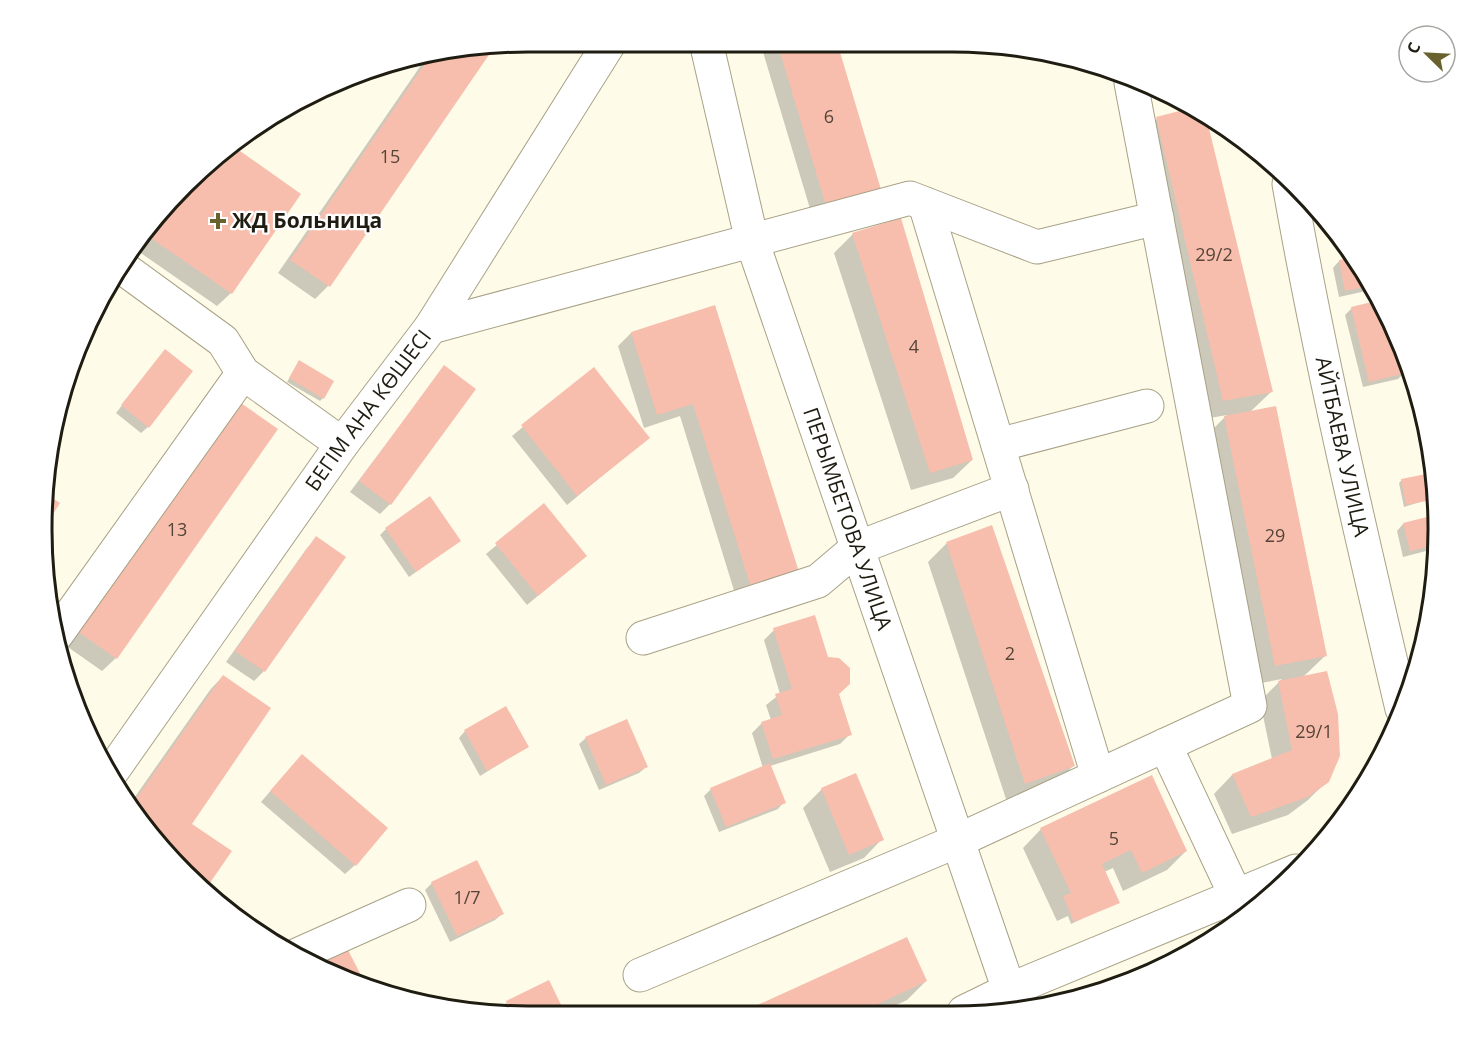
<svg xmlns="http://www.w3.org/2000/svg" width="1481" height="1058" font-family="'Open Sans',sans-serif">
  <rect width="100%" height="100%" fill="#fffbe9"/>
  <!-- shadow -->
  <path fill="#0003" d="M760,42h75l32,164 -53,16z
    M933,42h23l-22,6z
    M493,47l-165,239 -13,13 -37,-26 150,-218z
    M1197,108l7,6 67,278 -21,20 75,244 -22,21 24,104 -19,19 -20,15 -56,19 -18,-40 18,-19 40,-16 -12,-58 22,-22 -26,5 -50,-248 21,-21 -23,4 -66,-282 19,-18z
    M232,147l67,47 -68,99 -14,13 -82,-57 28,-41z
    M900,220l72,240 -19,18 -42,12 -77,-237 18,-18z
    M1331,225l14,20 -11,2z
    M1354,258l21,31 -36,8 -6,-29 6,-7z
    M1381,301l34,81 -8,1 -2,-11 -7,7 -35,8 -18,-72 7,-7z
    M714,307l83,264 -60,29 -57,-184 -36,12 -26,-82 13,-13z
    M159,358l-11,69 -7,6 -25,-20z
    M297,365l26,33 -3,3 -33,-19z
    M444,367l-54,137 -10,10 -30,-22z
    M593,369l55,69 -81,67 -55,-69z
    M1425,424l10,42 -11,2 -7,-37z
    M276,429l-160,229 -14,13 -37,-26z
    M1402,480l28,19 -26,8 -5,-24z
    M544,505l41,51 -58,49 -41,-51z
    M1403,524l34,20 -7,6 -27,7 -6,-26z
    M386,529l73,12 -50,36 -29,-42z
    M317,538l27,19 -80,114 -10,10 -28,-19 81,-114z
    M947,543l126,223 -19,19 -47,17 -79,-240z
    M1433,592l-6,34 -5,-27z
    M774,630l63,64 13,40 -10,10 -70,22 14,36 -6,7 -59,23 -15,-36 7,-7 52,-21 -11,-35 10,-10 9,-3 -5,-15 14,-11 -16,-54z
    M223,676l-33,149 14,64 -41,-39 -31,-49 78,-111z
    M465,731l62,16 -47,29 -21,-38z
    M586,738l60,29 -7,6 -40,17 -20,-46z
    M292,766l63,99 -10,9 -84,-72z
    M822,789l60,50 -18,19 -34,14 -27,-64z
    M1041,829l145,22 -19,19 -44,21 -10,-23 -9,4 14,30 -47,22 -3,-8 -11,5 -34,-73z
    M432,883l70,31 -7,6 -45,22 -25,-52z
    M906,939l20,42 -19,19 -28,13h-135z
    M507,1002l57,13h-61l-3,-6z"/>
  <!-- building -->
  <path fill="#f8bead" d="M777,42h60l45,151 -55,16z
    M495,46l-165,241 -40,-27 141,-205z
    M1195,107l11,9 67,276 -50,9 -67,-284z
    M233,146l68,48 -69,100 -87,-60 18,-26z
    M901,218l72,242 -43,13 -78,-240z
    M1353,257l20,28 -28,6 -6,-31z
    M1380,300l19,41 7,32 -37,9 -18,-75z
    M715,305l84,267 -48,15 -58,-183 -36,11 -26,-83z
    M165,349l28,22 -44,57 -28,-23z
    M299,360l35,21 -10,18 -35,-21z
    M444,365l32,24 -85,116 -32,-24z
    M594,367l56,71 -73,58 -56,-71z
    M238,401l40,28 -161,230 -40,-28z
    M1276,406l51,250 -52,10 -51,-250z
    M1423,423h2l9,39h-4z
    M1426,474l5,26 -25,5 -5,-26z
    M46,494l14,9 -14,22z
    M430,496l31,45 -45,31 -31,-44z
    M544,503l43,53 -49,40 -43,-53z
    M1431,516l6,29 -27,6 -7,-28z
    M992,525l83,241 -50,18 -79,-242z
    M316,536l30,21 -81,115 -30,-21z
    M815,615l13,42 11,1 11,10v16l-11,10 13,41 -79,24 -12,-37 21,-7 -7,-21 17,-5 -19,-61z
    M1327,671l11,43 2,42 -11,26 -21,15 -57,20 -19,-43 60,-24 -14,-69z
    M223,675l48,33 -79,116 40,27 -27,39 -42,-40 -30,-47z
    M506,706l23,41 -42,24 -23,-41z
    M627,719l21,48 -42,18 -21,-48z
    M302,754l86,74 -32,38 -86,-75z
    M770,763l16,40 -60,24 -16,-39z
    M856,773l28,67 -35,15 -28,-67z
    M1152,775l35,76 -45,22 -11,-23 -29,14 18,39 -46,19 -11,-26 8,-3 -31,-65z
    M477,860l27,54 -47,22 -26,-54z
    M907,937l20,44 -68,32h-119z
    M346,946l20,39 -53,-19z
    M549,980l17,35h-53l-7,-14z"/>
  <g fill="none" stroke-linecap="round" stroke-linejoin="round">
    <!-- minor casing -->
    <g stroke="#a8a286" stroke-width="35">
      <g id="minor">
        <path id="s1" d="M706,42l46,199 257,749"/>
        <path id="s2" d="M1289,184c31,176 72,351 113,525"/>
        <path d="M925,204l173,572"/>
        <path d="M123,268l100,73 20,32 99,71"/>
        <path d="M431,327l479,-129 127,49 120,-29"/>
        <path d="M998,445l149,-39"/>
        <path d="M57,634l186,-261"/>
        <path d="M643,638l175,-57 39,-33 155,-59"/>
        <path d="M1165,745l71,151"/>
        <path id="s3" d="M113,770l229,-326 89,-117 179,-285"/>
        <path d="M297,955l112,-50"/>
        <path d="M640,975l317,-134 293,-135 -119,-623"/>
        <path d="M964,1012l45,-22 287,-119"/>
      </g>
    </g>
    <!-- minor -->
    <use href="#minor" stroke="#fff" stroke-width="33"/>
  </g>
  <!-- markers -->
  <path fill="#69622e" stroke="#fff" stroke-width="2" d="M215 212h6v6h6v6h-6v6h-6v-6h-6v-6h6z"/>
  <g text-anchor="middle" stroke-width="4.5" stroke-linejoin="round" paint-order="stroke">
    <!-- number labels -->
    <g font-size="18" fill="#554438">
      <text x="829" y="123">6</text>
      <text x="390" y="163">15</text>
      <text x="1214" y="261">29/2</text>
      <text x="914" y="353">4</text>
      <text x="177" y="536">13</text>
      <text x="1275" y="542">29</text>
      <text x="1010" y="660">2</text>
      <text x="1314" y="738">29/1</text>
      <text x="1114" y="845">5</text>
      <text x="467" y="904">1/7</text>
    </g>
    <!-- poi labels -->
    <g font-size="21" font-weight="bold" fill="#1f1c11" stroke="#fff" text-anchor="start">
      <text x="232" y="228">ЖД Больница</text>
    </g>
    <!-- street labels -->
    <g font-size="21" fill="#1f1c11" stroke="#fff">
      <text dy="7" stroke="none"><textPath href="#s3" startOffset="441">БЕГІМ АНА КӨШЕСІ</textPath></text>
      <text dy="7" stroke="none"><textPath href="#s2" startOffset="268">АЙТБАЕВА УЛИЦА</textPath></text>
      <text dy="7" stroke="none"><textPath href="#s1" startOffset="498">ПЕРЫМБЕТОВА УЛИЦА</textPath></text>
    </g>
  </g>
  <!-- crop -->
  <path d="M0 0H1481V1058H0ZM528 52H952A476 476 0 0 1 1428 528V530A476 476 0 0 1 952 1006H528A476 476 0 0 1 52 530V528A476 476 0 0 1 528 52Z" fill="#fff" fill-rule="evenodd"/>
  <path fill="none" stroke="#1f1c11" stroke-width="3" d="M528 52H952A476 476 0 0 1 1428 528V530A476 476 0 0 1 952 1006H528A476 476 0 0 1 52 530V528A476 476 0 0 1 528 52Z"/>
  <!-- north arrow -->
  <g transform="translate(1427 54) rotate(294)"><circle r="28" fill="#ffffff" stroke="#a5a4a0" stroke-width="1.5"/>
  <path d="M0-4.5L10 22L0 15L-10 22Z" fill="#69622e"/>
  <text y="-9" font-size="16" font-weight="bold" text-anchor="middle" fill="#1f1c11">С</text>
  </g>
</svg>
